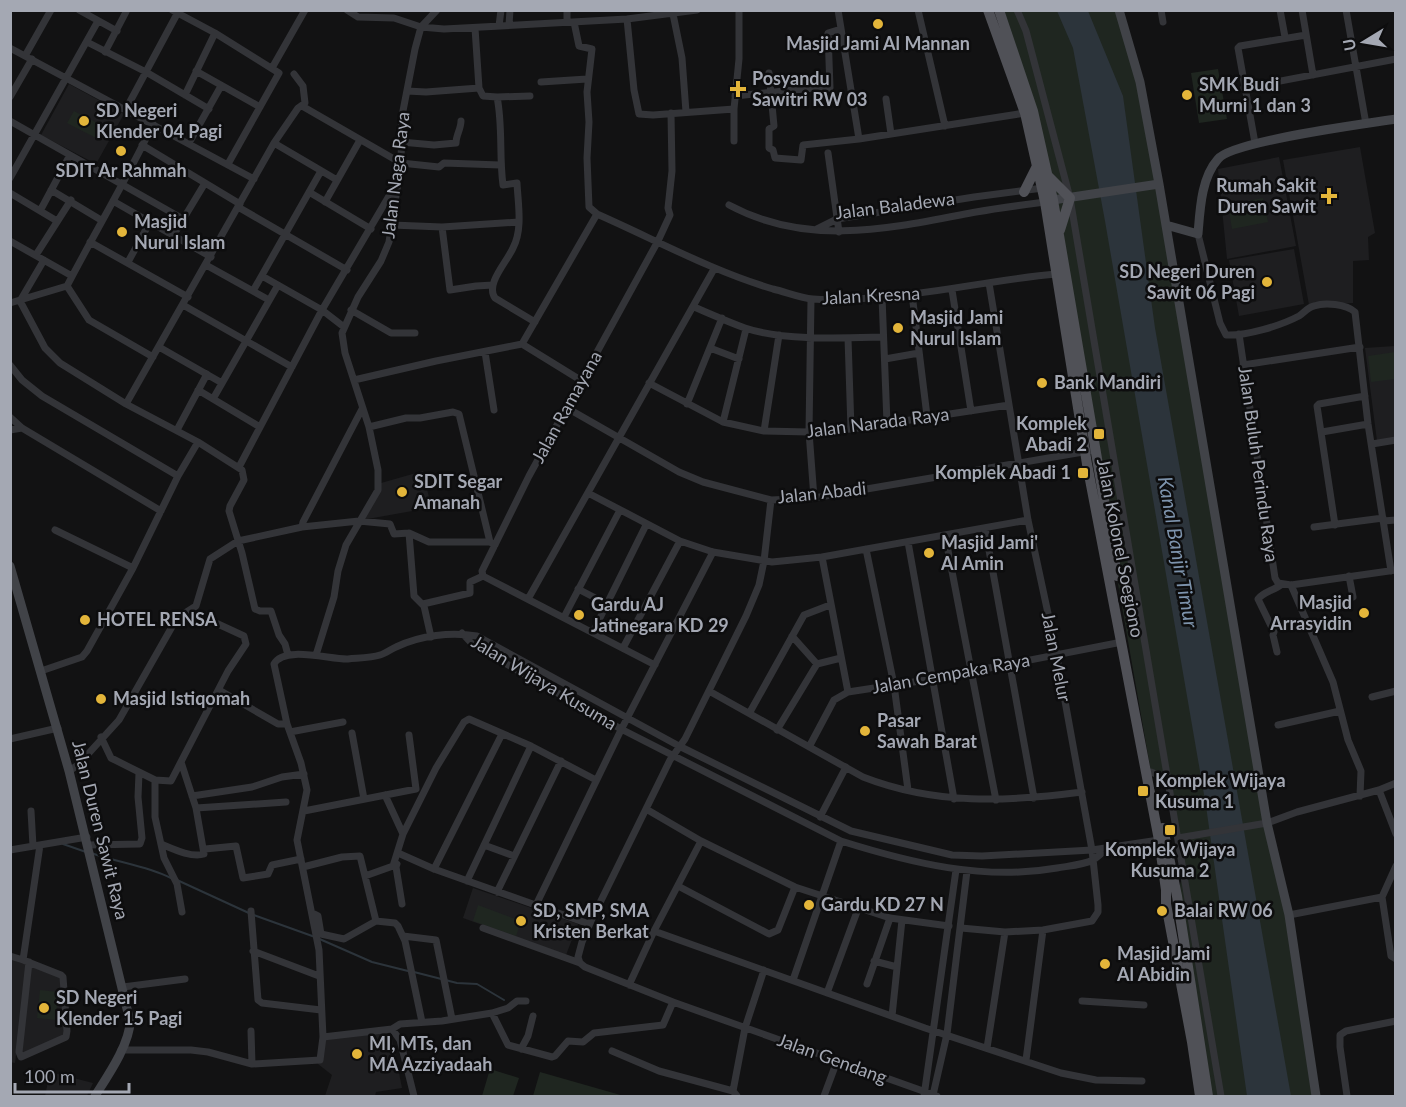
<svg xmlns="http://www.w3.org/2000/svg" width="1406" height="1107" font-family="Lato,sans-serif">
  <rect width="100%" height="100%" fill="#121213"/>
  <!-- built -->
  <path fill="#1e1e20" d="M69,84l55,30 -28,50 -55,-29z
    M1360,147l15,86 -7,4 1,23 -16,1v42l-44,2 -26,-145z
    M1279,157l17,89 -69,13 -9,-90z
    M1294,249l10,55 -65,12 -10,-56z
    M1395,346v91l-18,4 -12,-93z
    M423,471l7,31h-2l1,6 -67,12 19,-37z
    M473,888l105,36 -12,31 -103,-37z
    M10,959l54,19 1,60 -47,19 8,-79 -11,85 -5,-1z
    M386,1031l6,7 10,50 -26,4 -1,4h-50l7,-21 -14,-11 2,-20 5,-6z
    M50,1072l43,11 -6,13h-42z"/>
  <!-- green -->
  <path fill="#1f2620" d="M999,11h120l14,44 134,768 22,92 27,181h-108l-31,-200 7,-26 -18,-88 -15,-10 -59,-336z
    M1218,69l9,50 -28,4 -8,-50z
    M74,111l29,15 -7,12 -29,-15z
    M1263,198l5,24 -36,7 -4,-24z
    M1395,352v27l-24,3 -3,-26z
    M478,905l43,16 -5,15 -43,-15z
    M40,990l18,2 -2,28 -19,-2z
    M490,1069l29,9 -6,18h-31z
    M540,1072l84,24h-91z"/>
  <!-- water -->
  <path fill="#2c343b" d="M1057,11h31l35,85 32,232 136,768h-44l-41,-290 -101,-585 -32,-173z"/>
  <g fill="none" stroke-linecap="round" stroke-linejoin="round">
    <!-- stream -->
    <path stroke="#2c343b" stroke-width="2" d="M63,844l23,8
      M91,853c28,10 54,12 80,25
      M177,880l74,34 64,23 57,25 36,9
      M414,972l43,11 20,1 27,16"/>
    <!-- street -->
    <path stroke="#333438" stroke-width="7" d="M79,10l38,21
      M172,10l43,23 64,40 -51,91
      M347,10l11,7 36,1 27,9 23,2 183,-10 70,-9
      M567,10v12
      M838,10l21,129
      M918,10l27,116
      M1017,10l9,21 44,167 151,898
      M1161,10l2,12
      M1280,10l5,27
      M1302,10l11,65
      M1346,10l20,114
      M673,14l9,44 4,54
      M627,19l7,71 5,24 14,1 81,-6 5,-50v-49
      M574,22l5,24 13,3 -5,43 2,30 -2,36 2,49 8,7
      M509,25l1,-15
      M499,26l2,-16
      M475,28l4,60 4,8 14,1c6,29 2,59 6,88l14,-2c1,21 6,46 -4,65 -6,14 -28,36 -18,50l40,24
      M87,42l59,30 63,37
      M10,48l244,131
      M105,52l22,-42
      M25,56l26,-46
      M272,68l33,-58
      M196,71l64,36
      M769,73l5,53 -5,3v19l4,2 2,8 26,2 2,-15 56,-6 166,-26
      M541,82l46,-3
      M1244,88l152,-29
      M407,91l19,1 53,-4
      M185,95l30,-62
      M735,96l79,-8 5,3 11,-3 -2,-55 13,-4
      M10,97l22,-38
      M497,97l33,-1
      M886,99l5,35
      M302,106l99,57 38,4 5,-4 56,2
      M126,109l51,-95
      M734,109v32
      M10,121l173,98
      M401,142l33,3 22,-2c0,-8 5,-14 5,-22
      M189,143l32,-57
      M274,143l63,37
      M1255,143l-17,-95 2,-2 66,-11
      M142,145l98,59
      M828,153l11,79
      M10,178l88,-157
      M51,190l50,30
      M309,192l62,37
      M10,193l47,28
      M113,201l98,56
      M325,202l35,-62
      M729,205c80,43 163,23 247,7 23,-4 46,-7 69,-10
      M238,207l109,63
      M40,211l30,-56
      M392,225l50,2 77,-5
      M442,227l8,63 26,-4 17,-1
      M817,229l20,-10 137,-22 69,-9
      M1198,234l22,89 6,12c20,1 54,-9 73,-19 5,-3 9,-9 15,-10 11,-4 32,-2 41,6l13,112 23,147
      M173,236l32,-53
      M10,241l62,35
      M90,242l98,55
      M36,255l35,-55
      M44,260l-24,41 25,47 15,15 66,41 72,38 44,28 2,10 -14,26 -1,5 13,42 13,56 5,2h11l8,24 6,9 3,11
      M128,262l22,-40
      M206,265l63,35
      M262,276l60,34 22,17
      M67,286c28,-54 60,-107 86,-162
      M67,286l22,34 64,37
      M952,290l19,121
      M253,291l68,-120
      M912,294l15,122
      M882,297l5,126
      M811,299l-2,133 5,66
      M10,303l57,-17
      M183,305l109,62
      M694,307c17,7 34,15 51,21 38,13 98,10 138,9
      M351,310l40,23h24
      M1239,334l36,244 3,5 13,2 105,-15
      M848,338l3,91
      M522,344l75,-130c59,26 115,57 176,75 13,3 27,9 40,10 20,2 39,0 59,-1 63,-4 123,-19 185,-24
      M159,347l63,36
      M710,348l29,11
      M485,352l9,58
      M885,359l34,-6
      M10,365l12,15 20,16 136,80
      M1243,365l117,-18
      M354,380l82,-19 86,-17 60,37
      M649,383l74,39 41,9 45,1 42,-3 158,-24
      M198,390l62,37
      M213,399l65,-114
      M126,404l148,-261 24,-35 7,-5 -2,-17 -9,-12
      M687,404l35,-86
      M567,408l112,64 24,10 68,18 43,-2 275,-47
      M10,417l12,11 139,83
      M723,422l23,-93
      M369,427l37,-9h14l33,-6 6,2 31,128
      M10,430l12,-2
      M177,430l30,-56
      M764,431l15,-96
      M1322,432l46,-8
      M1372,444l24,-4
      M239,467l83,-157 74,-126
      M588,493l92,48 33,11 59,10 50,-5 206,-37
      M771,500l-7,61 -5,24 -13,31 -61,123 -15,21 -79,161 -9,21 -4,15 2,6 5,4 88,35 264,94
      M1383,521l13,-1
      M1335,525l-18,-119 2,-2 46,-8
      M302,527l1,-5 59,-113
      M1314,527l69,-9
      M985,528l49,270
      M55,530l78,38
      M409,533l5,63 10,10 7,31
      M945,535l51,265
      M908,542l46,257
      M866,549l28,136 14,105
      M822,557l26,135
      M483,576l-1,-5 47,-95 129,-235 12,-26 -2,-7 4,-37 -1,-58
      M483,576l172,89
      M1349,576l4,21
      M1291,585l42,97 15,58 13,31 -1,25
      M578,589l29,15
      M528,599l186,-330
      M423,604l47,-11v-11l13,-6
      M564,617l56,-107
      M593,632l53,-107
      M462,633l11,12 148,84 220,112c70,22 143,40 216,27 11,-2 26,-3 36,-8 5,-3 10,-8 14,-12
      M792,636l25,28
      M623,648l57,-107
      M1277,652l-4,-17 1,-3 -16,-33c5,-7 17,-9 24,-15
      M316,655l18,-58 4,-26 8,-26 32,-55v-20l-9,-43 -24,-74 -3,-20 16,-36 23,-36 8,-19 12,-79 1,-47 13,-67 6,-22 16,-17
      M41,671l41,-14 5,-6 46,-83 45,-92 20,-34
      M219,690l59,34h9
      M709,691l154,86c72,28 143,25 219,15
      M1372,697l24,-6
      M750,712l54,-97 26,-10
      M1278,725l62,-14
      M777,730l40,-66 24,-6
      M290,732l53,-10
      M352,733l12,66
      M101,737l10,21 44,22 16,1 57,-110 18,-27 -2,-8 -26,-12
      M10,739l48,-11
      M809,747l25,-47 14,-8 85,-13 189,-37
      M69,771l9,-6 41,-45 54,-95 12,-12 11,-7 14,-47 28,-18 64,-14 57,-6 31,3 4,10 15,-1 20,9h61l5,3
      M1151,772l10,4 6,9
      M155,780v37l9,41 13,26 5,28
      M1379,790l17,44
      M385,795l18,39
      M192,796l60,-9 30,-10 22,-3
      M196,808l90,-6
      M646,809l55,32 94,46 95,31 59,8
      M31,811l2,35
      M304,811l112,-22 -7,-54
      M820,817l26,-50
      M1178,838l89,-15 30,-11 82,-22 17,-7
      M161,844c12,5 31,14 43,10l-8,-46 -15,-46
      M88,845l52,-1 2,-6 -4,-41 1,-24
      M484,845l30,11
      M205,849l31,-3 7,32 25,-4 4,-9 29,-6
      M10,850l77,-13
      M398,853l36,16 155,55
      M397,864l-1,3 6,37
      M303,867l39,-10 18,-1 16,65 19,2 3,3 7,15 17,81
      M434,869l68,-135
      M365,876l28,-10 10,-32 33,-66 28,-46 5,-3 62,27 65,34
      M467,881l64,-135
      M678,886l91,48 9,-4 17,-43
      M497,892l64,-131
      M1382,897l9,59 5,3
      M1382,897l14,-31
      M536,905l84,-173 93,-180
      M251,911l7,89 4,3 59,7
      M312,913l6,3 3,18 23,5 32,-18
      M1289,915l93,-18
      M483,928l97,35
      M961,928l44,4 38,-2 49,-9 6,-9v-7l-6,-55 -37,-204 -27,-126 -39,-237
      M654,931l271,97 136,45 35,7 46,1
      M403,936l33,4 16,79
      M253,951l66,25
      M10,956l13,4
      M874,961l23,6
      M29,962l-10,90 2,5 45,-20 1,-6 -4,-54 -2,-2 -38,-15 17,-115
      M793,980l48,-139
      M867,984l23,-66
      M629,985l25,-54 47,-90
      M123,987l62,-8
      M827,993l31,-84
      M1082,1001l62,4
      M492,1013l16,-5 9,-7h9
      M892,1016l10,-96
      M392,1029l8,11 14,56
      M251,1031l1,33
      M323,1037l69,-8 8,-5 42,-3 50,-8 16,32 44,12 3,-1 13,-15 15,1 11,-9 69,-8 10,-23
      M987,1048l18,-116
      M521,1049l7,-13 5,-20
      M121,1050h70l17,2 44,12 68,-4 3,-23 -4,-87 -22,-110 10,-50 -6,-27 -14,-39 -13,-60c10,-19 57,-4 74,-5 10,-1 23,-1 32,-4 6,-2 11,-6 16,-8 25,-12 55,-15 81,-11l202,110 172,85 101,24 30,1 110,-6 67,-10
      M612,1051l47,20 74,20
      M1026,1060l17,-130
      M933,1095l14,-61 20,-163
      M737,1096l-4,-5 12,-63 19,-58
      M824,1096l13,-35
      M924,1096l32,-226
      M1347,1096l-7,-49v-12l6,-4 50,-10"/>
    <!-- secondary -->
    <path stroke="#414348" stroke-width="9" d="M1119,10l21,72 19,102 108,639 22,92 27,181
      M1046,201l113,-17
      M1166,225l32,9c2,-24 3,-56 20,-75 14,-18 147,-35 178,-40
      M10,566l59,205 61,250c0,23 -23,56 -35,75"/>
    <!-- primary -->
    <path stroke="#505157" stroke-width="10" d="M988,10l37,103 20,89 42,262 72,376 7,50v14l26,138 8,54
      M999,10l34,101 20,89 64,376
      M1047,175l23,23 -10,32
      M1024,192l13,-26
      M1163,828l14,68 31,200"/>
  </g>
  <!-- markers -->
  <g fill="#e3b53a" stroke="#0d0d0e" stroke-width="2">
    <circle cx="878" cy="24" r="6"/>
    <path d="M735 80h6v6h6v6h-6v6h-6v-6h-6v-6h6z"/>
    <circle cx="1187" cy="95" r="6"/>
    <circle cx="84" cy="121" r="6"/>
    <circle cx="121" cy="151" r="6"/>
    <path d="M1326 187h6v6h6v6h-6v6h-6v-6h-6v-6h6z"/>
    <circle cx="122" cy="232" r="6"/>
    <circle cx="1267" cy="282" r="6"/>
    <circle cx="898" cy="328" r="6"/>
    <circle cx="1042" cy="383" r="6"/>
    <rect x="1093" y="428" width="12" height="12" rx="3"/>
    <rect x="1077" y="467" width="12" height="12" rx="3"/>
    <circle cx="402" cy="492" r="6"/>
    <circle cx="929" cy="553" r="6"/>
    <circle cx="1364" cy="613" r="6"/>
    <circle cx="579" cy="615" r="6"/>
    <circle cx="85" cy="620" r="6"/>
    <circle cx="101" cy="699" r="6"/>
    <circle cx="865" cy="731" r="6"/>
    <rect x="1137" y="785" width="12" height="12" rx="3"/>
    <rect x="1164" y="824" width="12" height="12" rx="3"/>
    <circle cx="809" cy="905" r="6"/>
    <circle cx="1162" cy="911" r="6"/>
    <circle cx="521" cy="921" r="6"/>
    <circle cx="1105" cy="964" r="6"/>
    <circle cx="44" cy="1008" r="6"/>
    <circle cx="357" cy="1054" r="6"/>
  </g>
  <g text-anchor="middle" stroke-width="5" stroke-linejoin="round" paint-order="stroke">
    <!-- poi labels -->
    <g font-size="18" font-weight="bold" fill="#a4a8b3" stroke="#0d0d0e" text-anchor="start">
      <text x="878" y="50" text-anchor="middle">Masjid Jami Al Mannan</text>
      <text x="752" y="85">Posyandu<tspan x="752" dy="21">Sawitri RW 03</tspan></text>
      <text x="1199" y="91">SMK Budi<tspan x="1199" dy="21">Murni 1 dan 3</tspan></text>
      <text x="96" y="117">SD Negeri<tspan x="96" dy="21">Klender 04 Pagi</tspan></text>
      <text x="121" y="177" text-anchor="middle">SDIT Ar Rahmah</text>
      <text x="1316" y="192" text-anchor="end">Rumah Sakit<tspan x="1316" dy="21">Duren Sawit</tspan></text>
      <text x="134" y="228">Masjid<tspan x="134" dy="21">Nurul Islam</tspan></text>
      <text x="1255" y="278" text-anchor="end">SD Negeri Duren<tspan x="1255" dy="21">Sawit 06 Pagi</tspan></text>
      <text x="910" y="324">Masjid Jami<tspan x="910" dy="21">Nurul Islam</tspan></text>
      <text x="1054" y="389">Bank Mandiri</text>
      <text x="1087" y="430" text-anchor="end">Komplek<tspan x="1087" dy="21">Abadi 2</tspan></text>
      <text x="1071" y="479" text-anchor="end">Komplek Abadi 1</text>
      <text x="414" y="488">SDIT Segar<tspan x="414" dy="21">Amanah</tspan></text>
      <text x="941" y="549">Masjid Jami'<tspan x="941" dy="21">Al Amin</tspan></text>
      <text x="1352" y="609" text-anchor="end">Masjid<tspan x="1352" dy="21">Arrasyidin</tspan></text>
      <text x="591" y="611">Gardu AJ<tspan x="591" dy="21">Jatinegara KD 29</tspan></text>
      <text x="97" y="626">HOTEL RENSA</text>
      <text x="113" y="705">Masjid Istiqomah</text>
      <text x="877" y="727">Pasar<tspan x="877" dy="21">Sawah Barat</tspan></text>
      <text x="1155" y="787">Komplek Wijaya<tspan x="1155" dy="21">Kusuma 1</tspan></text>
      <text x="1170" y="856" text-anchor="middle">Komplek Wijaya<tspan x="1170" dy="21">Kusuma 2</tspan></text>
      <text x="821" y="911">Gardu KD 27 N</text>
      <text x="533" y="917">SD, SMP, SMA<tspan x="533" dy="21">Kristen Berkat</tspan></text>
      <text x="1174" y="917">Balai RW 06</text>
      <text x="1117" y="960">Masjid Jami<tspan x="1117" dy="21">Al Abidin</tspan></text>
      <text x="56" y="1004">SD Negeri<tspan x="56" dy="21">Klender 15 Pagi</tspan></text>
      <text x="369" y="1050">MI, MTs, dan<tspan x="369" dy="21">MA Azziyadaah</tspan></text>
    </g>
    <!-- street labels -->
    <g font-size="18" fill="#a4a8b3" stroke="#0d0d0e">
      <text transform="translate(396 175) rotate(-83)" y="6">Jalan Naga Raya</text>
      <text transform="translate(895 206) rotate(-7)" y="6">Jalan Baladewa</text>
      <text transform="translate(871 296) rotate(-3)" y="6">Jalan Kresna</text>
      <text transform="translate(567 407) rotate(-61)" y="6">Jalan Ramayana</text>
      <text transform="translate(878 423) rotate(-7)" y="6">Jalan Narada Raya</text>
      <text transform="translate(1258 464) rotate(82)" y="6">Jalan Buluh Perindu Raya</text>
      <text transform="translate(822 493) rotate(-6)" y="6">Jalan Abadi</text>
      <text transform="translate(1120 548) rotate(79)" y="6">Jalan Kolonel Soegiono</text>
      <text transform="translate(1056 657) rotate(79)" y="6">Jalan Melur</text>
      <text transform="translate(951 674) rotate(-10)" y="6">Jalan Cempaka Raya</text>
      <text transform="translate(544 683) rotate(31)" y="6">Jalan Wijaya Kusuma</text>
      <text transform="translate(100 830) rotate(76)" y="6">Jalan Duren Sawit Raya</text>
      <text transform="translate(832 1059) rotate(20)" y="6">Jalan Gendang</text>
    </g>
    <!-- water labels -->
    <g font-size="20" font-style="italic" fill="#7d93ac" stroke="#0d0d0e">
      <text transform="translate(1178 552) rotate(80)" y="7">Kanal Banjir Timur</text>
    </g>
  </g>
  <!-- border -->
  <rect width="1406" height="1107" fill="none" stroke="#a4a8b3" stroke-width="24"/>
  <!-- north arrow -->
  <g transform="translate(1364 42) rotate(259)" stroke="#0d0d0e" stroke-width="4.5" paint-order="stroke">
  <path d="M0-4.5L10 22L0 15L-10 22Z" fill="#a4a8b3"/>
  <text y="-9" font-size="16" font-weight="bold" text-anchor="middle" fill="#a4a8b3">U</text>
  </g>
  <!-- scale -->
  <path d="M15 1083v9h114v-9" fill="none" stroke="#a4a8b3" stroke-width="3"/>
  <text x="24" y="1083" font-size="18" fill="#a4a8b3" stroke="#0d0d0e" stroke-width="4.5" paint-order="stroke">100 m</text>
</svg>
